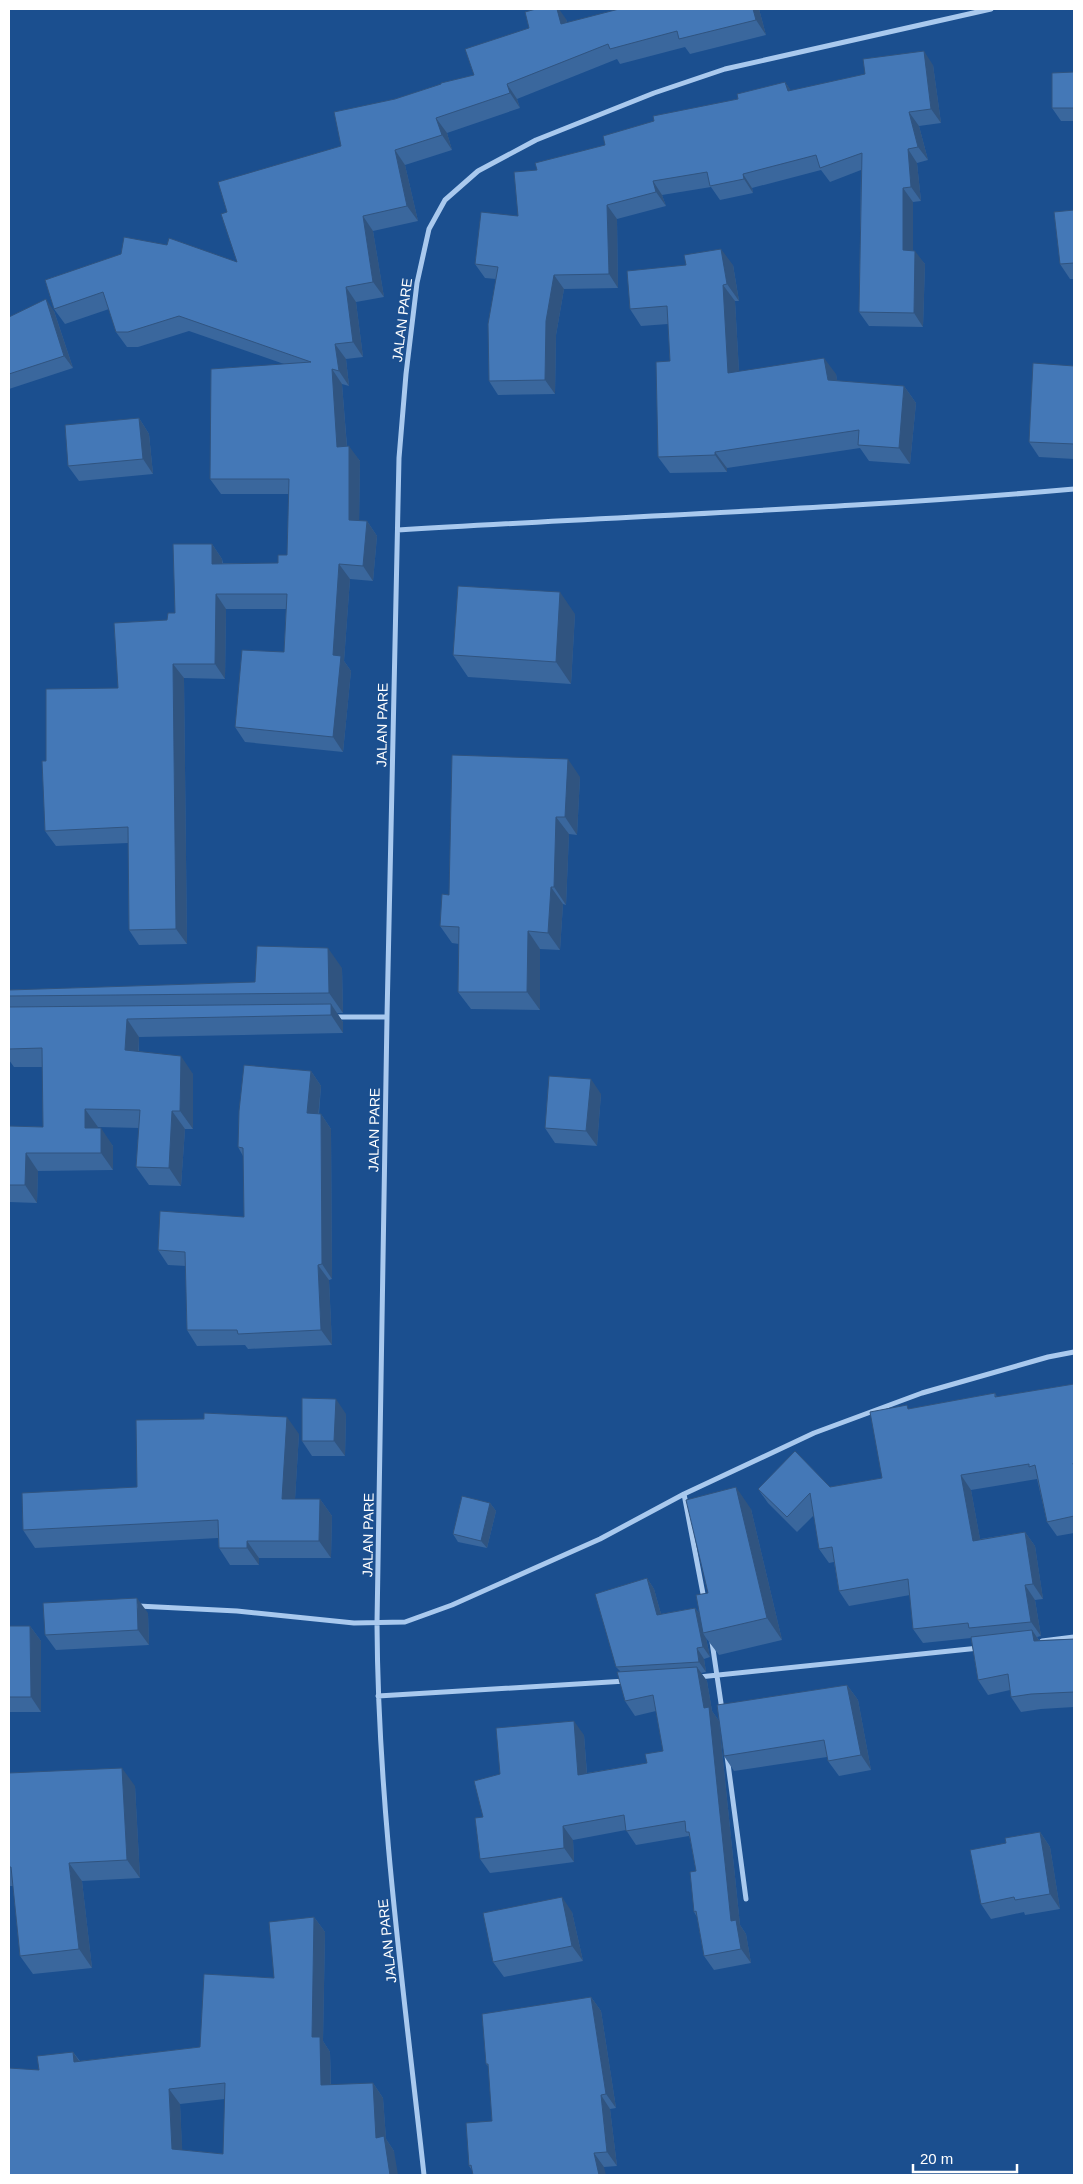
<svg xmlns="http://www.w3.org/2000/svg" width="1083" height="2184" font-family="Helvetica,sans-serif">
  <rect width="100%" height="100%" fill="#1b4f8f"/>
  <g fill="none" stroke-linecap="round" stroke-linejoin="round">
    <!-- minor -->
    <path stroke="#a9c9ee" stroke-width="5" d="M398,530c225,-14 451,-21 676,-41
      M335,1017h52
      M684,1494l20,105
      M138,1606l99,5 117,12 51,-1 47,-17 148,-66 84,-45 130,-61 108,-40 126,-36 26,-5
      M1042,1641l32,-4
      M712,1642l10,68
      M699,1677l280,-29
      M378,1696l248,-15
      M727,1756l19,143
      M424,2175c-20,-183 -46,-367 -47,-551l10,-607 12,-559 7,-84 11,-91 12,-54 16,-29 33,-29 58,-31 118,-47 71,-24 266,-60"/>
  </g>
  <!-- wall -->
  <path fill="#3a679d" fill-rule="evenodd" d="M759,9l7,26 -76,19 -5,-7 -65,17 -3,-5 -100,40 3,9 -73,25 5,17 -47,15 13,56 -45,10 11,66 -28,5 7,55 -17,2 3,27 -7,-2 5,62 13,15 -1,60h8l10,15 -4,45 -23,-2 -6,82 7,10 -8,81 -98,-10 -10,-15 49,-75 2,-43h-60l-1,70 -41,-1 3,266 -48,1 -10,-15 -1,-87 -72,3 -11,-15 1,-70 72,-73 49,-68 8,-7 37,-69 10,15 1,4h55l9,-8 2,-61h-68l-11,-15 74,-115 -95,-33 -51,16h-11l-11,-15 -7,-23 -44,15 -11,-15 -9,-29 192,-18 -10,-50 114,-66 54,-47 79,-24 92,-56 1,4z
    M933,65l8,58 -22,3 9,34 -11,3 4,38 -8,1v49l12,13 -2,63 -54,-1 -10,-14 2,-142 -31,12 -9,-12 -69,18 1,5 -33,7 -9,-13 -49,8 4,11 -49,13 1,69 -54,1 -8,46 -1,59 -57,1 -9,-14 7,-102 -11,-1 -10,-14 43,-48 19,-46 68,-25 180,-63 6,9z
    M1074,72v49h-13l-9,-13z
    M1074,210v69h-4l-10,-15z
    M733,265l6,36h-4l4,70 97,3 1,7 67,5 12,17 -6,61 -41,-3 -9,-13 -133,20v4l-57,1 -12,-16 12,-96 -2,-37 -27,2 -11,-17z
    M54,311l19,57 -64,21v-72z
    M1074,366v93l-35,-2 -10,-15z
    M139,418l10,16 4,40 -74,7 -11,-15z
    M575,614l-4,70 -103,-7 -15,-22z
    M580,777l-3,58 -8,-1 -3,71 -3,-1 -3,46 -20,-1v61l-69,-1 -13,-17 1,-48 -7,-1 -12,-17 9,-31z
    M342,968l1,45h-6l6,9v11l-204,4v15l54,22v55h-8l-4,57 -32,-1 -13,-18 3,-39 -41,-1v1l15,18v24l-75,1 -1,32 -28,-1v-76l34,1 -1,-60h-28l-5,-7v-70l246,-8z
    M311,1071l10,15 -2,28h2l10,15 1,150 -3,1 3,65 -84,4 -3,-4 -48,1 -10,-16 -1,-64 -18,-1 -10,-15 86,-33 -1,-61 -5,-9z
    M601,1094l-4,52 -42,-3 -10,-15z
    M1074,1380v153l-17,3 -10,-14 -10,-43 -66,11 9,49 45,-7 10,14 8,53 -8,1 6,36 -4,1 2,3 35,-1v68l-33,2 -20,3 -10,-15 -1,-7 -22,5 -10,-15 -7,-42 -48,5 -10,-14 -3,-34 -61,11 -10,-15 -5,-29 -5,1 -10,-14 -5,-34 -17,17 -29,-29 -10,-14 72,-2 52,-9 27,-69 86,-16 2,4 77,-13z
    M346,1414l-1,42h-33l-10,-15z
    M299,1434l-4,65h25l12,17 -1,42h-72v7h-29l-11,-17 -1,-10 -183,10 -12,-18 114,-43z
    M490,1503l6,8 -9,37 -29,-6 -5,-8z
    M751,1509l31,131 -63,15 -13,-17 4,19 -6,2 2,13 -5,1 6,8 5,30 7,10 21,204 6,9 5,29 -37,7 -10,-14 -7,-39 -3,-5 2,-41 -6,-32 -1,-3 -53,9 -10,-15 -53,10 1,22 -84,11 -10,-14 3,-42 17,-43 84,-39 3,38 60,-10 16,-12 -7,-40 -21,5 -10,-15 -5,-30 -4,-4 31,-89 7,11 7,25 34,-6 5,6 8,-21z
    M148,1613l1,32 -93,5 -11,-15z
    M9,1626h21l11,15v71h-32z
    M847,1685l11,15 13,70 -32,6 -11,-15 -1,-4 -93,14 -10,-15z
    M9,1773l126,13 5,92 -58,3 10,87 -59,6 -13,-18 -7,-70h-4z
    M1040,1832l10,15 10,62 -35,6 -1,-3 -33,7 -10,-15 25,-61z
    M572,1912l11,49 -79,16 -11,-15z
    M314,1917l11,15 -2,109 7,11 1,33 42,-2 10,15 3,41 8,12 -385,24 30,-105 34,-18 7,9 120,-14 74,-69zM225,2099l-2,55 -41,-4 -2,-46z
    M591,1997l10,14 15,97 -6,1 7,57 -13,1 -132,3 -3,-4 23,-45 -3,-54 -3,-3z"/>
  <!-- shaded-wall -->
  <path fill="#305480" d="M557,9h2l7,10 5,20 -10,-15z
    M753,9h6l7,26 -10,-15z
    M924,51l9,14 8,58 -10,-14z
    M785,82l10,14 -7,-5z
    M507,84l10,15 3,9 -10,-15z
    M909,112l10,14 9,34 -10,-13z
    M436,118l11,15 5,17 -10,-15z
    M908,149l9,14 4,38 -10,-14z
    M395,150l10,15 13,56 -11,-15z
    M743,174l9,14 1,5 -9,-14z
    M653,181l9,14 4,11 -10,-14z
    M903,188l10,14v62l-10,-14z
    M607,205l10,14 1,69 -9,-14z
    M363,216l10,15 11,66 -11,-15z
    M721,249l12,16 6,36 -12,-17z
    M915,251l10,13 -2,63 -9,-14z
    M554,275l10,14 -8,46 -1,59 -10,-14 1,-59z
    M723,285l12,16 5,88 -12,-16z
    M346,287l10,15 7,55 -10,-15z
    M46,299l8,12 19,57 -9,-12z
    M335,344l11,15 3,27 -10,-15z
    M824,358l12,16 4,23 -12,-17z
    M332,369l10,15 6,77 -11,-14z
    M904,386l12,17 -6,61 -11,-16z
    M139,418l10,16 4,40 -10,-15z
    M349,446l11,15 -1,74 -10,-15z
    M715,452l12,16v4l-12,-17z
    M367,521l10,15 -4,45 -10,-15z
    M212,544l10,15 1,19 -11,-14z
    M339,564l11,15 -6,82 7,10 -8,81 -10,-15v-82z
    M560,592l15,22 -4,70 -15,-22z
    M216,594l10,15 -1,70 -10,-15z
    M173,664l11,14 3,266 -11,-15z
    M568,759l12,18 -3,58 -12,-18z
    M556,817l13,17 -3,71 -12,-18z
    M551,887l12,17 -3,46 -12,-17z
    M528,931l12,18v61l-13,-18z
    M328,948l14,20 1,45 -14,-20z
    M331,1004l12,18v11l-12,-18z
    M127,1019l12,18 -1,31 -13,-18z
    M181,1056l12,18v55l-13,-18z
    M311,1071l10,15 -4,42 -10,-15z
    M591,1079l10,15 -4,52 -11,-15z
    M85,1109l13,18v19l-13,-18z
    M172,1111l13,18 -4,57 -12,-18z
    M321,1114l10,15 1,150 -10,-15z
    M101,1128l12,18v24l-12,-17z
    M26,1153l12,18 -1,32 -12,-18z
    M318,1265l11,15 3,65 -11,-15z
    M336,1399l10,15 -1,42 -11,-15z
    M287,1417l12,17 -5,82 -12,-17z
    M961,1475l10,15 12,65 -10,-14z
    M736,1487l15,22 31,131 -15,-22z
    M320,1499l12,17 -1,42 -12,-17z
    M490,1503l6,8 -9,37 -6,-7z
    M1025,1532l10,14 8,53 -10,-15z
    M247,1541l12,17v7l-12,-17z
    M647,1578l7,11 10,36 -7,-10z
    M1025,1585l10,15 6,36 -10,-14z
    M137,1598l11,15 1,32 -11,-15z
    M695,1608l8,10v15l3,5 4,19 -7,-10z
    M30,1626l11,15v71l-10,-15z
    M1032,1630l10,15 -8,-4z
    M697,1648l7,11 2,13 -7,-10z
    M697,1667l10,14 5,30 7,10 21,204 6,9 5,29 -10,-14 -10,-28 -27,-213z
    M847,1685l11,15 13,70 -10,-15z
    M574,1721l10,14 4,54 -10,-14z
    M122,1768l13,18 5,92 -13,-18z
    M563,1826l10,14 1,22 -10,-14z
    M1040,1832l10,15 10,62 -10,-15z
    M69,1863l13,18 10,87 -13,-19z
    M562,1897l10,15 11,49 -11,-15z
    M314,1917l11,15 -2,109 7,11 1,48 -10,-15 -9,-48z
    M591,1997l10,14 15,97 -10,-14z
    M73,2052l10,15 -9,-5z
    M373,2083l10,15 3,41 8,12 4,24h-8l-14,-37z
    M169,2089l11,15 3,60 -11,-15z
    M601,2095l9,14 7,57 -10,-14z
    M594,2153l10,14 2,8h-7z"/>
  <!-- building -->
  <path fill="#4478b7" stroke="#305480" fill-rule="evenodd" d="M536,9h21l4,15 58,-15h134l3,11 -77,19 -2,-8 -67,18 -2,-5 -101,40 3,9 -74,25 6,17 -47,15 12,56 -44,10 10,66 -27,5 7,55 -18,2 4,27 -7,-2 5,78 12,-1v74l18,1 -4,45 -24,-2 -6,91 8,1 -8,81 -98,-10 7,-77 42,2 3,-58h-71l-1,70h-42l3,265 -47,1 -1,-103 -83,4 -3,-70h4v-72l72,-1 -4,-65 53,-3 1,-7h7l-2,-69h39v20l66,-1v-8h9l2,-76h-79l1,-110 100,-7 -132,-46 -51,16h-12l-13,-40 -49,17 -9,-29 76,-26 3,-17 43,8 2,-7 68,24 -16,-48 6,-2 -9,-30 123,-36 -7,-34 61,-13 46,-15v-1l33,-8 -9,-26 64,-21 -4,-16z
    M924,51l7,58 -22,3 9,35 -10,2 3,38 -8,1v62l12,1 -1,62 -55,-1 3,-159 -42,15 -4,-13 -73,19 1,5 -34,7 -3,-14 -54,9 3,11 -49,13 2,69 -55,1 -8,46 -1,59 -56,1 -1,-57 10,-57 -23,-3 6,-52 37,4 -4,-44 23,-2 -2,-7 70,-18 -2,-9 51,-15 -1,-5 85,-17 -1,-5 48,-12 3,9 77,-17 -2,-15z
    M1074,72v36h-22v-35z
    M1074,210v53l-14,1 -6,-52z
    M721,249l6,35 -4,1 5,88 96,-15 4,22 76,6 -5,62 -41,-3 1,-15 -144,22v3l-57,2 -2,-95 14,-1 -3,-55 -37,3 -3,-38 59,-6 -2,-10z
    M46,299l18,57 -55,18v-57z
    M1033,363l41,3v78l-45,-2z
    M139,418l4,41 -75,7 -3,-41z
    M458,586l102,6 -4,70 -103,-7z
    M452,755l116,4 -3,58h-9l-2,70h-3l-3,46 -20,-2 -1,61h-69l1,-65 -19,-1 2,-32 7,1z
    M257,946l71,2 1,45 -320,3v-6l246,-8z
    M331,1004v11l-204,4 -2,31 56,6 -1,55h-8l-3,57 -33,-1 4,-57 -55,-1v19h16v25h-75l-1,32h-16v-59l34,1 -1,-79 -33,1v-42z
    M244,1065l67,6 -4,42 14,1 1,150 -4,1 3,65 -83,4 -1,-4h-50l-2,-78 -27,-2 2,-39 84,6 -1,-69 -5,-1 1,-36z
    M549,1076l42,3 -5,52 -41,-3z
    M1074,1380v82l-1,1 1,4v49l-27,6 -12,-57 -6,2v-3l-68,11 12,66 52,-9 8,52 -8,1 6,37 -62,6 -1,-5 -55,6 -5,-50 -69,12 -7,-44 -13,2 -9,-56 -23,24 -29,-28 37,-38 35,36 52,-9 -12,-66 37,-7 1,4 87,-16v4l79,-13z
    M302,1398l34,1 -2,42h-32z
    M204,1413l83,4 -5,82h38l-1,42h-72v7h-28l-1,-28 -195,10 -1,-37 115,-6 -1,-67 68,-1z
    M736,1487l31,131 -64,15 -7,-38 12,-2 -22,-93z
    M462,1496l28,7 -9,38 -28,-7z
    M647,1578l10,37 38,-7 8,39 -6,1 2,14 -83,5 -21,-73z
    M137,1598l1,32 -93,5 -2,-32z
    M9,1626h21l1,71h-22z
    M1032,1630l2,11 40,-2v53l-43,2 -20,3 -3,-23 -30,6 -7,-43z
    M697,1667l7,41 5,-1 22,214 5,-1 5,29 -37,7 -8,-45 -2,1 -4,-40 6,-1 -7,-39h-3l-1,-11 -59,10 -2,-16 -61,11 1,22 -84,11 -5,-41 8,-1 -9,-36 26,-7 -4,-46 78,-7 4,54 69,-12 -2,-9 18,-3 -10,-56 -28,6 -8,-29z
    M847,1685l14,70 -33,6 -4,-21 -100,16 -7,-51z
    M122,1768l5,92 -58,3 10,86 -59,7 -9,-89h-2v-94z
    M1040,1832l10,62 -35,6 -1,-3 -33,7 -11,-54 36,-7 -1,-5z
    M562,1897l10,49 -79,16 -10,-49z
    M314,1917l-2,120h8l1,48 52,-2 3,55 8,-2 6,39h-381v-107l30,2 -2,-14 36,-4 1,10 126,-15 4,-73 70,4 -5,-56zM225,2083l-2,71 -51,-5 -3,-60z
    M591,1997l15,97 -5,1 6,57 -13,1 5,22h-126l-2,-10 -2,1 -3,-43 26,-2 -4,-57h-2l-4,-50z"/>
  <g text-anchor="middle" stroke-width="4" stroke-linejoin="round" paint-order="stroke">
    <!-- street labels -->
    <g font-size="14" fill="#fff" stroke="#1b4f8f">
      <text transform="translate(402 320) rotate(-83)" y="5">JALAN PARE</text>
      <text transform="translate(382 725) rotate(-89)" y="5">JALAN PARE</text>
      <text transform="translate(374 1130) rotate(-89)" y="5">JALAN PARE</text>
      <text transform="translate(368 1535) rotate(-89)" y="5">JALAN PARE</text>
      <text transform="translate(387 1941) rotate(-96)" y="5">JALAN PARE</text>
    </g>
  </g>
  <!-- border -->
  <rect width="1083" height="2184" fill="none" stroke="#ffffff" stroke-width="20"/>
  <!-- scale -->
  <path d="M913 2164v8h104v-8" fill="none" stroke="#ffffff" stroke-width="2.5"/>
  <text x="920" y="2164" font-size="15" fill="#ffffff" stroke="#1b4f8f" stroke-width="4" paint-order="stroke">20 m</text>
</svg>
